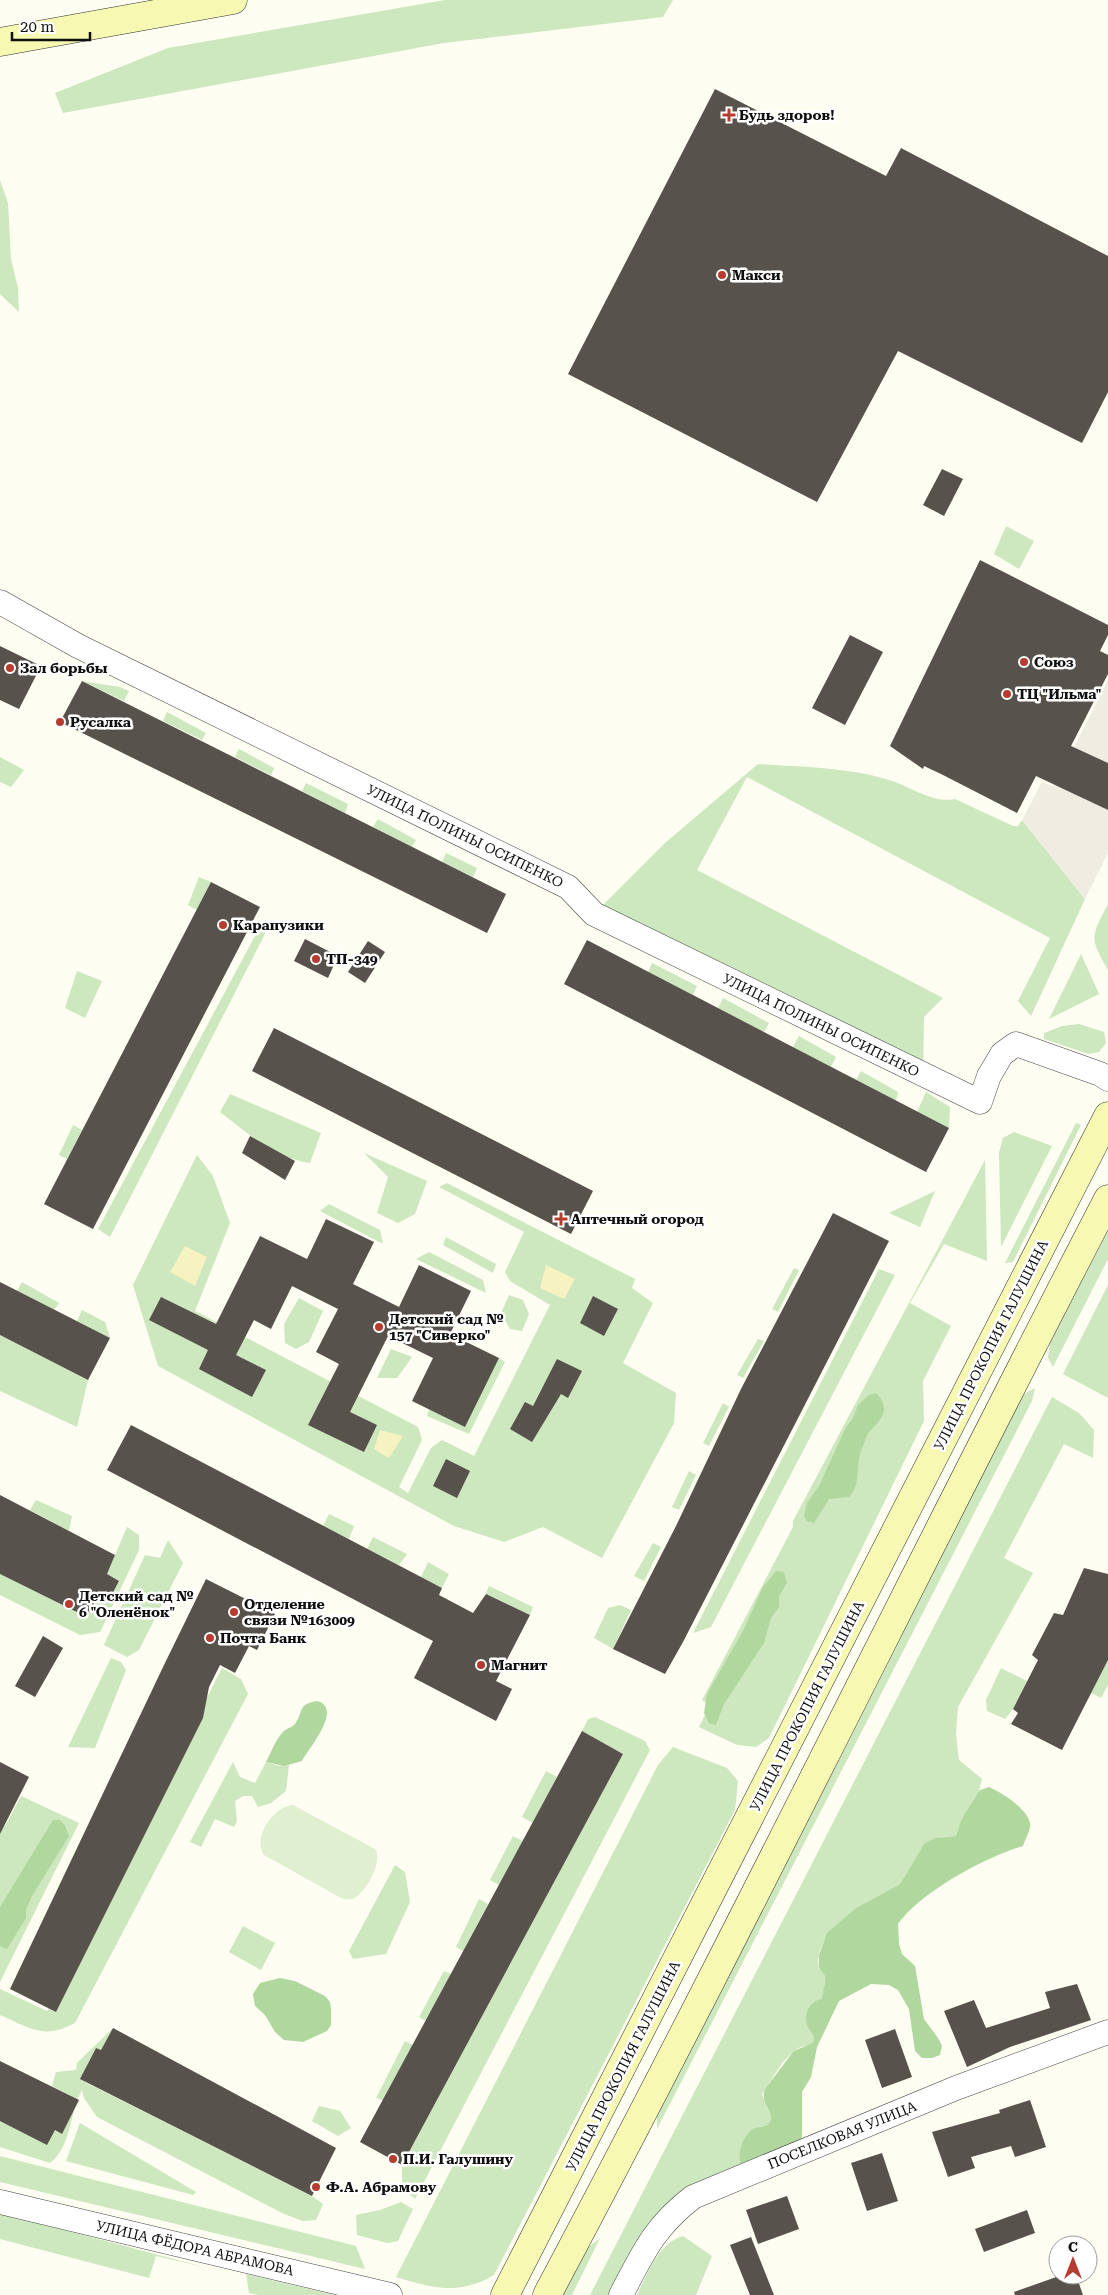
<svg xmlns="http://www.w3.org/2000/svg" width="1108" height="2295" font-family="'Roboto Serif',serif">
  <rect width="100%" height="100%" fill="#fefdf2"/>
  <!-- green -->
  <path fill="#cde7be" d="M445,0h228l-10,17 -219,26 -381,70 -8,-20 113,-45z
    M0,180l8,23 3,56 7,29 1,24 -19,-18z
    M1006,526l28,15 -15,28 -25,-15z
    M82,681l38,6 9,4 -5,10z
    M167,712l39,21 -4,7 -39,-19z
    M239,749l35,19 -3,7 -36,-18z
    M0,757l24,13 -13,17 -11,-5z
    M758,764c43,3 89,3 131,16 20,6 45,24 66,19l58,27h5l4,-6 63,79 -54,117 -13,-15 32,-63 -303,-161 -50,93 246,128 -19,19 -1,58 -320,-170 62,-62z
    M306,783l42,21 -3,9 -43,-22z
    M378,819l38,21 -4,7 -39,-20z
    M446,853l31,15 -4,9 -31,-15z
    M199,877l12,5 -14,28 -9,-5z
    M1108,904v66c-19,-33 -17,-33 0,-66z
    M263,921l6,5 -159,311 -12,-8z
    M1081,954l18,40 -50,25z
    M652,963l45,23 -4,9 -45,-23z
    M77,971l25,10 -17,37 -20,-10z
    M723,998l46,25 -5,9 -46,-24z
    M1079,1024l25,8 2,11 -7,9 -10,2 -45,-15v-6l18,-7z
    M799,1036l37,21 -5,10 -38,-20z
    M861,1071l37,21 -2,9 -40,-21z
    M926,1092l24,15 -1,21 -32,-16z
    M230,1094l91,39 -11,30c-33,-4 -63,-30 -90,-51z
    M1076,1123l5,2 -68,137 -8,1z
    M73,1125l9,5 -15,29 -8,-4z
    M1014,1132l38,14 -51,101 -2,-94 4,-15z
    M364,1153l63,28 -12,33 -17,9 -21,-10 11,-36z
    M197,1155l16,21 17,47 -35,88 223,116 4,13 -23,47 9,6 23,-45 11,-8 32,16 76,-151 -40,-24 -5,-9 19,-40 -85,-45 8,-4 188,96 -3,9 21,15 -30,60 53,30 -2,30 -72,135 -59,-31 -39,15 -50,-16 -296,-160 -25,-81z
    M985,1160l2,101 -43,-17 -34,59 41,23 -28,55 1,40 -155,317 -13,9 -19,-2 -38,-18 11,-22 -8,-5 91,-173v-6z
    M935,1191l-15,36 -31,-14z
    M329,1204l51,26 3,14 -63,-33z
    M1108,1231v28l-55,108 -5,-9 2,-16z
    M446,1237l50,27 -3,9 -50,-28z
    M429,1252l54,28 3,13 -70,-34z
    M794,1268l5,2 -21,42 -6,-3z
    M879,1269l16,6 -184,352 -18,6z
    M22,1282l37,21 -5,7 -37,-19z
    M1108,1285v113l-45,-24z
    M509,1295l14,5 6,14 -7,17 -12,-2 -9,-16z
    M299,1298l24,13 -14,31 -13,7 -11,-6 -1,-19z
    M82,1310l23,12 5,16 -33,-17z
    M0,1335l88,45 -11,47 -77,-36z
    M758,1339l6,2 -21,37 -6,-3z
    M391,1349l21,8 -15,21h-20z
    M499,1358l6,4 -36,72 -42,-18 2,-7z
    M1035,1388l-3,13 -375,728v-18l367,-717z
    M1052,1397l27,16 15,17 -1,28 -29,-14 -60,114 29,15 -75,134 -2,27 3,26 23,19 -4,16 -17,25 -5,16 -15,1 -17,7 -24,40 -44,24 -28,25 -8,17 -2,11 1,6 6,9 -1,18 -2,5 -14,11c-2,14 5,18 6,31l-4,4 -12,3 -5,4 -11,11 -20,31c2,8 12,19 10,26 -3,8 -11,5 -17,8 -15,7 -17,28 -13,41l-38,16 -95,110h-19z
    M723,1403l6,4 -20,39 -6,-3z
    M689,1471l7,4 -17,35 -7,-3z
    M36,1500l36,16 -3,15 -39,-21z
    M329,1514l25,12 -5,13 -26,-13z
    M127,1527l12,8v15l-39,82 -20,3 -80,-40v-21l87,43 10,-19 11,4 11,-21 -12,-7z
    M373,1537l34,17 -8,11 -32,-16z
    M168,1540l15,23 -44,87 -12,7 -23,-12 41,-90 15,3z
    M653,1543l8,4 -17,34 -10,-5z
    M428,1562l21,12 -7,14 -21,-11z
    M489,1586l44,21 -3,8 -44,-21z
    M620,1605l11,5 -18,39 -19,-11 14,-30z
    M111,1658l10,4 5,8 -31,78 -27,-1z
    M1108,1660v25l-7,13 -10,-5z
    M222,1668l19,11 7,15 -173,329c-31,17 -45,5 -75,-8v-26l47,22z
    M1001,1668l26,13 -14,28 -8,10 -18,-8 -1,-11z
    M595,1717l50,24 5,9 -235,449 -13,-11v-23l221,-411 -41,-23 6,-12z
    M673,1747l54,21 11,13 -3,29 -241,465c-34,20 -59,14 -98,2l262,-512z
    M233,1762l7,15 15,6 11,-21 13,4 10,-1 -3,26 -15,12 -13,4 -6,-11h-9l-8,5 2,20 -3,6 -19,-8 -14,28 -11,-5z
    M546,1771l11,6 -24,46 -11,-6z
    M21,1796l58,27 -79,159v-159l5,3z
    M513,1836l10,5 -24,44 -9,-5z
    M395,1865l10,7 5,30 -24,52 -33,5 -4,-8z
    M479,1899l9,5 -25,47 -7,-4z
    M243,1926l32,17 -14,27 -32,-18z
    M444,1971l7,3 -25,47 -7,-4z
    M113,2028l-12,22 -5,-2 -9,17 -2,17 227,114 11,8 -7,16 -13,1 -19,-7 -187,-97 -13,-19 -2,-8c-13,23 -10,56 -32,73l-50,-16v-26l55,9 7,4 9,-38 -19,-10 4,-14 20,-2 1,-7z
    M405,2041l8,4 -30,55 -7,-2z
    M319,2106l21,5 11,17 -13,8 -26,-15z
    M80,2123l116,69 -3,3 -127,-34z
    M0,2156l356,90 9,23 -365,-87z
    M401,2202l12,7 -15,32 -11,2 -30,-8 -1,-20 24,-5z
    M0,2213l204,54 -48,-11 -7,22 -149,-39z
    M683,2236l29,20 -16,39h-59c11,-22 21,-52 46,-59z
    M600,2238l-28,57h-9l19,-43z
    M246,2274l88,21h-76l-9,-2z"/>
  <!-- forest -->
  <path fill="#b0d79e" d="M876,1393c5,5 8,10 8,17 -1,9 -9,15 -15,22 -3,5 -7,16 -9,22 -4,16 1,30 -11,43l-20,2 -15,24 -7,-2 -3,-5 3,-13 12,-17 26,-57 8,-11 5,-13 11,-10z
    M776,1571l8,1 3,11 -8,13v11l-8,11 -7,25 -40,61 -8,21 -7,-2 -5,-10 3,-19 36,-63 20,-44z
    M317,1701c27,7 -9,48 -15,60l-18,5 -18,-4c5,-9 10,-24 18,-31 3,-3 7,-3 10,-6 10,-11 2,-21 23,-24z
    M989,1787c12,5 44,25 41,40 -1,6 -5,13 -7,19 -36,10 -104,47 -125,78l1,20 3,10 13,12 9,53 14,19 4,8 -2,9 -8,3h-10l-7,-7 -6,-42 -11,-19 -9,-5 -18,-1 -32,17 -22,46 -6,30 -9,15v45l-10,14 -50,18c-5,-12 -2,-32 11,-40 5,-3 13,-1 17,-7 6,-10 -11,-19 -5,-33l28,-37c7,-5 15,-5 21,-11 0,-6 -3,-9 -6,-14 -6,-13 2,-26 14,-28l3,-17v-6l-6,-9v-12l8,-22 29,-25 44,-24 24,-40 11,-6 21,-2 5,-16 19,-30z
    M53,1820h7l5,6 4,10 -37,60 -6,14v8l-19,31 -7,-3v-39z
    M280,1978l15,3 30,15 5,6 1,7v16l-4,6 -24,11 -19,-2 -9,-8 -10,-17 -10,-9 -2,-12 7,-11z"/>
  <!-- sand -->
  <path fill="#f7f2c2" d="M185,1246l22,11 -12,29 -25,-14z
    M546,1265l29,14 -11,20 -24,-11z
    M380,1430l23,6 -14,22 -15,-9z"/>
  <!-- pitch -->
  <path fill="#dfefcf" d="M293,1805l82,44c8,12 -8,41 -19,48 -5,4 -9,2 -15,1l-77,-43c-12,-18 10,-49 29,-50z"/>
  <!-- plaza -->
  <path fill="#efede1" d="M1108,680v83l-5,-2 -18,38 23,11v43l-23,46 -63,-79 20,-38 12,5z"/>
  <!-- building -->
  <path fill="#57524c" d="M715,89l171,87 15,-28 207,108v136l-26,51 -184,-92 -81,151 -249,-128z
    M942,469l21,10 -19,37 -21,-11z
    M980,560l128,65v10l-8,16 8,4v19l-37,72 37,17v47l-72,-34 -19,37 -74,-38 -19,-9 -1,3 -33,-23z
    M850,635l33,17 -38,73 -33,-17z
    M0,646l41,20 -22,43 -19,-9z
    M82,681l424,213 -19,39 -427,-211z
    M211,882l49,25 -167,322 -49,-25z
    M305,939l33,17 -10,22 -34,-17z
    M587,940l362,188 -23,44 -362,-188z
    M368,941l17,11 -20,31 -17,-11z
    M274,1028l319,163 -22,43 -319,-163z
    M250,1136l45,25 -10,19 -43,-27z
    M833,1213l56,28 -206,401 -18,32 -52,-25 63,-123 65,-137z
    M326,1219l48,23 -21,42 46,23 20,-42 52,26 -21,43 49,24 -34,69 -53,-26 21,-43 -45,-22 -38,76 27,13 -13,27 -56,-27 31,-61 -23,-12 22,-43 -46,-23 -21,43 -17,-9 -18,35 30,15 -14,27 -53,-28 9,-19 -59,-30 12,-23 55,27 44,-88 47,23z
    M0,1282l110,56 -22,42 -88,-45z
    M593,1296l25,13 -14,27 -24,-13z
    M557,1359l25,12 -14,27 -7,-4 -29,48 -22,-13 15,-27 8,4z
    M131,1425l311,163 -3,7 34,18 13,-19 44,21 -34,66 16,8 -16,32 -82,-43 19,-37 -326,-171z
    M446,1459l24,12 -13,27 -24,-12z
    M0,1495l115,60 -8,19 12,7 -11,21 -11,-4 -10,19 -87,-43z
    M1084,1568l24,6v86l-46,90 -51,-26 7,-11 -5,-4 25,-49 -6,-5 22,-42 9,2z
    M206,1579l69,35 -18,36 -8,-4 -14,27 -15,-8 -11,22 -6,31 -147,294 -46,-23 154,-324z
    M43,1636l20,12 -28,49 -20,-11z
    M582,1731l41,23 -221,411 -42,-23z
    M0,1762l29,15 -29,57z
    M1077,1984l14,36 -81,27 -43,20 -23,-56 30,-11 12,28 64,-20 -5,-16z
    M113,2028l223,120 -24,48 -232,-117 16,-31 5,2z
    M895,2029l17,48 -30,11 -17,-48z
    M0,2061l79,39 -17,34 -7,-4 -8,15 -47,-24z
    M1030,2100l16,47 -31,10 -4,-11 -40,11 4,11 -27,9 -16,-45 68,-19 -1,-3z
    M882,2153l16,48 -31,10 -16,-48z
    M787,2196l12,33 -41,15 -12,-34z
    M1027,2210l8,23 -51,19 -9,-23z
    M751,2237l23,58h-24l-20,-50z
    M1062,2275h14l7,20h-68l-1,-3z"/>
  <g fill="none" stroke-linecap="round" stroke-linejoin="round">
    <!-- minor casing -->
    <g stroke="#424242" stroke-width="25">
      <path id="minor" d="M0,602l78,44 490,241 26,27 386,188 9,-26 13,-22 14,-10 84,30 8,5
        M0,2202l390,93
        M621,2295c22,-42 33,-68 72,-98l263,-109 152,-56"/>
    </g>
    <!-- secondary casing -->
    <g stroke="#313131" stroke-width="29">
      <path id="secondary" d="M0,42l233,-42
        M505,2295l603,-1179
        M547,2295c193,-362 372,-732 561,-1096"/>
    </g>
    <!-- minor -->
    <use href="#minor" stroke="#fff" stroke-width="24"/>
    <!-- secondary -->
    <use href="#secondary" stroke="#f7f9b2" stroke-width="28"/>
  </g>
  <!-- markers -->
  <g fill="#b63c30" stroke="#fff" stroke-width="2">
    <path d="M726.5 107.5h5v5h5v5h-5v5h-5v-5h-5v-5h5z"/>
    <circle cx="722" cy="275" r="5"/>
    <circle cx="1024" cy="662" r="5"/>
    <circle cx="10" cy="668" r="5"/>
    <circle cx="1007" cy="694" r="5"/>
    <circle cx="60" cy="722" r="5"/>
    <circle cx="223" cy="925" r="5"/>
    <circle cx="316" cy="959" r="5"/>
    <path d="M558.5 1211.5h5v5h5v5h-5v5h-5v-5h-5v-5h5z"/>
    <circle cx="379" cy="1327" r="5"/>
    <circle cx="69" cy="1604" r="5"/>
    <circle cx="234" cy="1612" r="5"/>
    <circle cx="210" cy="1638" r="5"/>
    <circle cx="481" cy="1665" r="5"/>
    <circle cx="393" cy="2159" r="5"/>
    <circle cx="316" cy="2187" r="5"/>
  </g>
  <g text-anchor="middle" stroke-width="5" stroke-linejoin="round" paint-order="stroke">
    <!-- poi labels -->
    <g font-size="14" font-weight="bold" fill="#0f0f0f" stroke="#fff" text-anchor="start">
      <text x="739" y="120">Будь здоров!</text>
      <text x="732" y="280">Макси</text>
      <text x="1034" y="667">Союз</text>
      <text x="20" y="673">Зал борьбы</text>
      <text x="1017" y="699">ТЦ "Ильма"</text>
      <text x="70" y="727">Русалка</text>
      <text x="233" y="930">Карапузики</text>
      <text x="326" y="964">ТП-349</text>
      <text x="571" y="1224">Аптечный огород</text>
      <text x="389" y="1324">Детский сад №<tspan x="389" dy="16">157 "Сиверко"</tspan></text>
      <text x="79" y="1601">Детский сад №<tspan x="79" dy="16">6 "Оленёнок"</tspan></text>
      <text x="244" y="1609">Отделение<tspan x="244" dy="16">связи №163009</tspan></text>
      <text x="220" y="1643">Почта Банк</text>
      <text x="491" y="1670">Магнит</text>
      <text x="403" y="2164">П.И. Галушину</text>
      <text x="326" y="2192">Ф.А. Абрамову</text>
    </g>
    <!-- street labels -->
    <g font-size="14" fill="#0f0f0f" stroke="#fff">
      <text transform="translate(465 836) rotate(26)" y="5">УЛИЦА ПОЛИНЫ ОСИПЕНКО</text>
      <text transform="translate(821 1025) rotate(26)" y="5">УЛИЦА ПОЛИНЫ ОСИПЕНКО</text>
      <text transform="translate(991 1345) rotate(-63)" y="5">УЛИЦА ПРОКОПИЯ ГАЛУШИНА</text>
      <text transform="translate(807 1706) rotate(-63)" y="5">УЛИЦА ПРОКОПИЯ ГАЛУШИНА</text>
      <text transform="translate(623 2066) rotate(-63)" y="5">УЛИЦА ПРОКОПИЯ ГАЛУШИНА</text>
      <text transform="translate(842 2135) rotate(-22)" y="5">ПОСЕЛКОВАЯ УЛИЦА</text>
      <text transform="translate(195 2248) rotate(13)" y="5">УЛИЦА ФЁДОРА АБРАМОВА</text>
    </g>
  </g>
  <!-- north arrow -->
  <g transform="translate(1073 2260)"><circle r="24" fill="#ffffff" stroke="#9f9f9f"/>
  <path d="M0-4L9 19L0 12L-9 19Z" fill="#b63c30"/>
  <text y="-8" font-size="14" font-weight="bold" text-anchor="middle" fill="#0f0f0f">С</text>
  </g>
  <!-- scale -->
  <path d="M12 32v8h78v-8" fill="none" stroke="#0f0f0f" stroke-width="2.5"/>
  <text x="20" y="32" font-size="15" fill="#0f0f0f" stroke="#ffffff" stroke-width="4" paint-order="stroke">20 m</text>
</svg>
